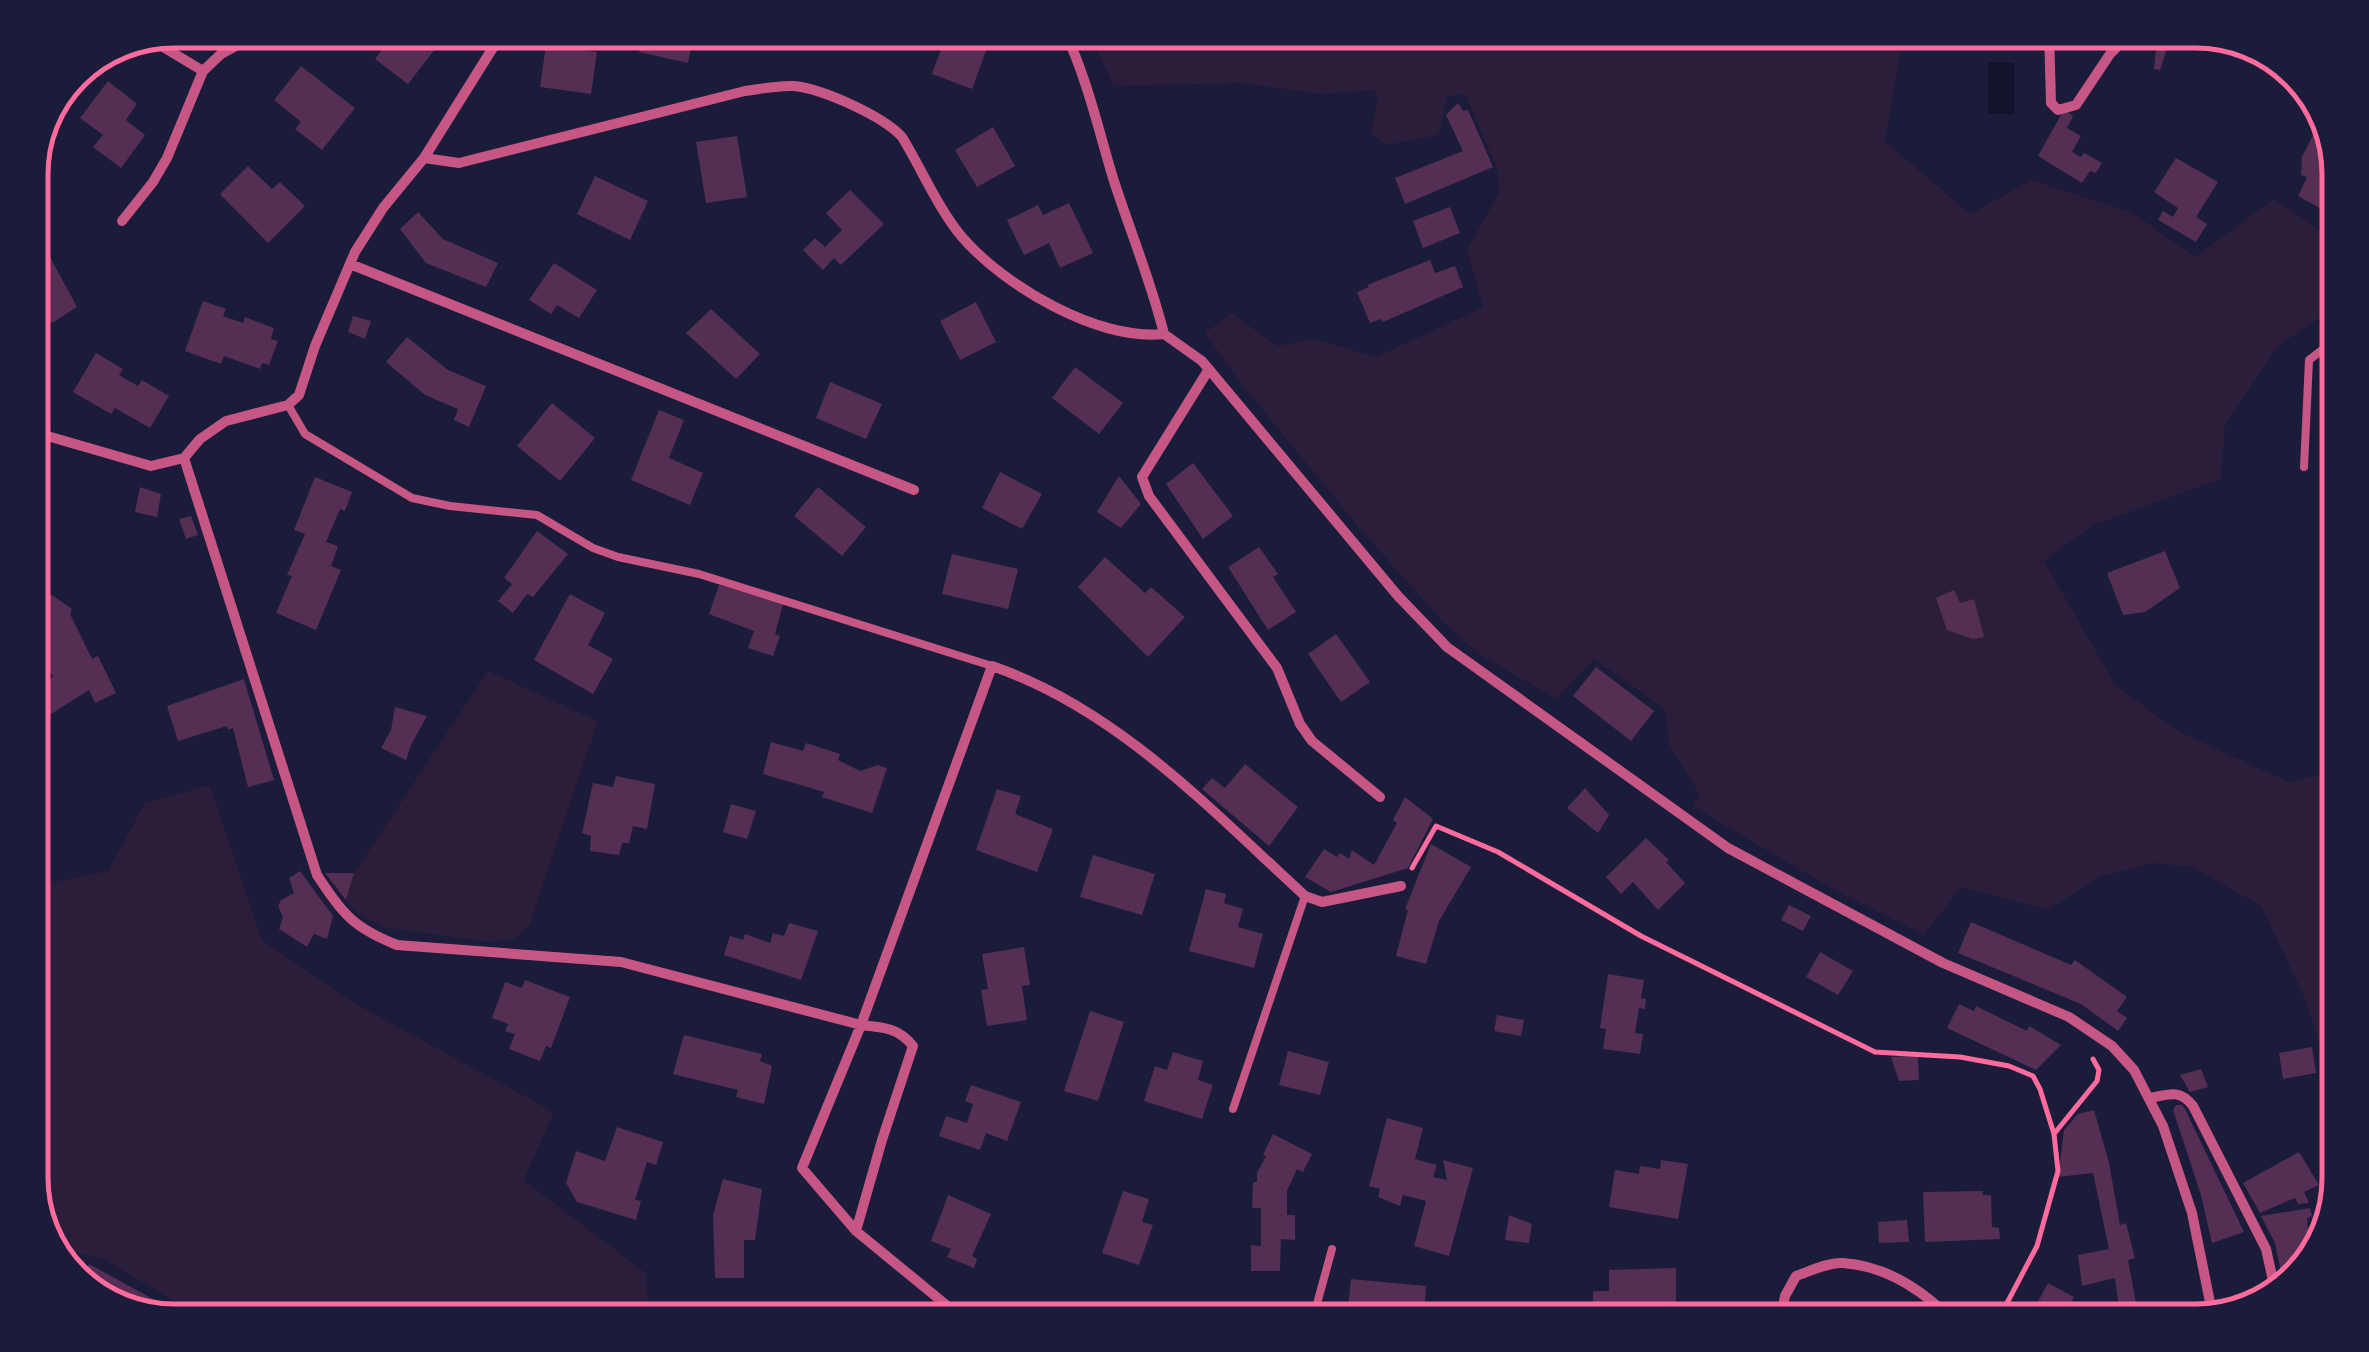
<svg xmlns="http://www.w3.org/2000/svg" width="2369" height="1352" font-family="Rubik,sans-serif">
  <rect width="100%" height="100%" fill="#1b1b3a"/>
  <!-- green -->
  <path fill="#2a1e3b" d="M1087,30h817l-19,111 85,73 61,-34 102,33 62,44 79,-58c56,38 65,35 65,106l-61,41 -53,78 -4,55 -128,46 -49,36 72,125 62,45 113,52 48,-15v411l-9,34 4,-109 -15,-64 -17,-48 -41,-86 -69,-39 -38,-4 -54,14 -52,33 -87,-23 -37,48 -88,-44 -144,-85 8,-11 -31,-51 -4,-35 -71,-50 -38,40 -77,-45 -37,-33 -81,-91 -119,-145 -37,-52 27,-20 45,33 37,-7 62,18 107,-50 -16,-57 32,-57 -2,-25 -32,-74 -18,3 -8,38 -53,10 -15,-12 7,-34 -4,-9 -53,4 -78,-11 -129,3z
    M488,671l110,50 -68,203 -16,15 -25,3 -107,-15 -23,-12 -13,-15 8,-27z
    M210,785l52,155 87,60 205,112 -30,68 123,94 1,48h-438l-105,-62 -55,-14 -20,-58v-301l78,-16 37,-68z"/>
  <!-- water -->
  <path fill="#12122b" d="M1988,62l26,1v51h-26z"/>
  <!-- building -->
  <path fill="#542f53" d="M397,30h53l-42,54 -33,-25z
    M644,30h51l-7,33 -49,-11z
    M948,30h15l27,10 -18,49 -40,-15z
    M2144,30h46l-9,17 -12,-5 -9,28 -6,-1 2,-21 -17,-13z
    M546,45l51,7 -6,42 -51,-7z
    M301,66l54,42 -33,42 -27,-21 6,-7 -27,-22z
    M108,81l29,23 -11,16 19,15 -24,33 -28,-21 10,-12 -23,-17z
    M1458,103l5,8 5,-1 25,57 -88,37 -10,-26 68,-27 -17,-36z
    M2068,112l5,4 -6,12 14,8 -9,16 9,5 3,-4 18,10 -6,10 -6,-2 -8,12 -44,-27 24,-43z
    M2318,125l10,4 3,9 -10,25 18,8v65l-16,-26 -25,-14 9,-19 -6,-2 1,-18z
    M993,127l22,39 -38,21 -22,-37z
    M737,136l10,61 -41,6 -10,-61z
    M2176,158l42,24 -22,35 11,7 -11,18 -38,-22 5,-9 10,6 5,-9 -24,-16z
    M248,166l24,23 8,-7 25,24 -37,37 -48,-49z
    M595,176l53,25 -18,39 -53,-26z
    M850,190l34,34 -43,41 -7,-7 -11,12 -20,-20 12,-12 10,9 17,-17 -16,-17z
    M1069,203l24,50 -33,15 -11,-25 -25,12 -17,-35 31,-15 5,10z
    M1450,207l10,26 -37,15 -10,-27z
    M418,212l25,27 55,24 -12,24 -60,-24 -26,-34z
    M50,257l27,50 -25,16 -9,-14 -13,7v-46z
    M1430,260l5,13 20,-7 8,21 -80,35 -2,-3 -11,4 -13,-31 12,-5 -2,-2z
    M554,263l43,27 -18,28 -22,-13 -6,9 -22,-14z
    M203,301l23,8 -3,7 20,7 2,-6 29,11 -3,11 7,2 -9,24 -7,-2 -2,6 -36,-13 -3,8 -36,-13z
    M976,302l20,40 -36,18 -20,-39z
    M711,309l49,45 -24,25 -50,-46z
    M353,316l18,5 -6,18 -17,-7z
    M407,337l41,33 38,16 -17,41 -15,-7 4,-11 -33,-14 -39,-33z
    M96,353l27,16 -4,6 19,11 4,-6 27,16 -19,32 -35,-20 -4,6 -38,-22z
    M1075,367l48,36 -24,31 -47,-36z
    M830,382l52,22 -16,35 -50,-21z
    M552,403l43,35 -35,43 -43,-35z
    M659,410l25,10 -15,38 34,15 -13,32 -59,-25z
    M1193,463l40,53 -30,23 -37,-55z
    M1000,472l42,22 -20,35 -40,-21z
    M1119,476l22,28 -20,24 -24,-16z
    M315,477l37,15 -7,19 -5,-2 -14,33 12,4 -7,20 10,4 -25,60 -40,-17 16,-37 -5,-1 18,-41 -11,-4z
    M140,487l21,7 -4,23 -22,-5z
    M818,487l48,40 -24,29 -48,-40z
    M191,516l7,19 -12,4 -7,-20z
    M2339,517v44l-19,-34z
    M537,531l31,23 -35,43 -6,-3 -14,19 -15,-12 14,-17 -8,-6z
    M1259,547l19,27 -5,3 23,35 -28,18 -40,-63z
    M2165,551l15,37 -35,24 -22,3 -16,-42z
    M952,554l66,15 -10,40 -66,-15z
    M1105,557l40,36 6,-6 34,30 -37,40 -70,-70z
    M30,580l42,29 -2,5 22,45 6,-3 18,37 -21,10 -6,-13 -38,24 -14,-29 16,-8 -23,-45z
    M719,585l64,19 -8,30 5,2 -7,20 -25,-8 6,-17 -45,-17z
    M1954,590l6,13 14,-4 10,38 -11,2 -26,-9 -11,-32z
    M570,594l35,19 -17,32 25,14 -20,35 -59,-34z
    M1336,634l34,48 -29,20 -33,-48z
    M1596,667l58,44 -23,30 -58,-45z
    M244,679l30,101 -26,7 -15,-59 -5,2 -1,-4 -49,15 -11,-35z
    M395,707l32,9 -16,29 -5,15 -25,-12 10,-18z
    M771,742l32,9 3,-8 34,11 -2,6 22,11 18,-6 9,3 -15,45 -50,-16 2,-5 -61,-18z
    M1245,764l53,43 -29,39 -67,-57 10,-11 13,10z
    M616,776l39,8 -8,45 -14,-3 -4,17h-7l-3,12 -29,-4 1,-15 -9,-3 11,-50 20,4z
    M1585,788l24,27 -11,18 -31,-25z
    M997,789l24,7 -6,18 38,15 -16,43 -61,-22z
    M1405,797l28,22 -25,49 -77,24 -26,-15 19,-28 13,8 3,-4 9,6 3,-9 22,15 23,-42 -4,-3z
    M731,804l25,7 -9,28 -24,-7z
    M1646,838l23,22 -3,2 19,21 -27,27 -25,-28 -12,12 -15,-17z
    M1431,844l40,23 -32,54 -13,43 -30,-8 12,-46 -3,-1z
    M1093,855l62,19 -13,41 -62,-18z
    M300,871l33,45 -6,23 -13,-5 -7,13 -28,-18 4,-12 -5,-11 3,-6 13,-7 -5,-15z
    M325,873h29l-8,27z
    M1206,889l20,5 -2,9 19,6 -5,18 25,7 -9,34 -65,-17z
    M1789,905l22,11 -8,15 -22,-11z
    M1971,922l100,43 4,-5 52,37 -10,14 10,7 -9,13 -37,-27 -123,-51z
    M789,923l29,8 -17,49 -77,-25 6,-19 13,4 2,-6 25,9 3,-10 11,3z
    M1024,947l6,38 -8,1 5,34 -40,6 -6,-36 7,-1 -6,-35z
    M1820,952l33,19 -15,24 -32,-18z
    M1608,974l36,6 -3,18 5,1 -1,10 -6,-1 -4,25 8,1 -3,20 -37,-5 3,-20 -6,-1z
    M525,980l45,17 -19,51 -5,-2 -6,15 -31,-12 6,-15 -10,-3 3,-7 -16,-6 13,-36 17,6z
    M1959,1004l15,7 2,-5 51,25 2,-5 32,19 -25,25 -89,-42z
    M1090,1011l34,11 -26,79 -34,-10z
    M1497,1015l27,5 -3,16 -27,-5z
    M684,1035l78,19 -2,7 12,5 -8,38 -28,-7 2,-7 -65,-16z
    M2312,1047l4,26 -33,6 -4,-26z
    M1288,1051l41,11 -9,33 -41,-10z
    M1173,1052l30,9 -5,19 15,5 -11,34 -58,-18 11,-35 12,4z
    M1909,1056l9,1 1,23 -20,1 -8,-24z
    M2201,1069l7,18 -18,5 -10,-17z
    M971,1085l50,17 -14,39 -21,-8 -6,17 -41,-14 7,-20 21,7 6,-19 -8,-3z
    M2176,1105h6l3,4 59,123 -32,11 -11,-48 -28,-85z
    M2094,1110l15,53 11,62 6,-2 9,35 -7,2 8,43 -6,1v12l-10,1 -5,-39 -33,8 -4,-31 31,-6 -16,-76 -35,4 6,-47 14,-16z
    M1387,1118l36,10 -8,31 22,6 -4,12 14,3 -4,-20 30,8 -24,88 -35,-10 12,-45 -23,-6 -3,11 -22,-9 2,-8 -11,-3z
    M617,1127l46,15 -7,23 -9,-3 -12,38 6,1 -5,19 -59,-18 -11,-19 10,-32 29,10z
    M1273,1134l39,20 -9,18 -6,-3 -10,22v24h8v25l-14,-1 -1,32h-29v-26l10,1v-38h-9l1,-26h4v-9l9,-17 -3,-1z
    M2299,1152l20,33 -15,7 5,11 -11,1 -3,-6 -35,15 -17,-30z
    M1661,1160l27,4 -10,55 -69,-12 6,-37 24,4 1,-8 20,3z
    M723,1179l39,10 -7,51h-11v38h-29l-2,-63z
    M1123,1191l26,8 -7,23 11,3 -14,40 -37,-12z
    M1983,1191l-1,4h9l1,32 7,1 1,11 -75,3 -2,-50z
    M948,1195l43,19 -19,42 5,3 -3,9 -27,-11 4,-8 -20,-8z
    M2310,1208l2,8 -5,2 4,41 -27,27 -9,-43 -14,-27z
    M1509,1215l23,9 -3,19 -24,-3z
    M1907,1220l2,22 -30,1 -1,-21z
    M89,1264l77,42 -7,12 -58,-16 -21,-19z
    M1676,1268v50l-83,1v-28h16v-21z
    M1351,1279l75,7 -1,17 -15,-1 -1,20h-45l-17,-4z
    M2048,1283l26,14 -14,25h-33z
    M845,1302l11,20h-45z
    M1229,1302l20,20h-40z"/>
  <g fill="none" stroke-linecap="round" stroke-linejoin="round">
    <!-- path -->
    <path stroke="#ff6b9d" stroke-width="5" d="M1412,868l24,-42 62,26 143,84 234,116 85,5 49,9 24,10 7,13 14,45 4,37 -21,75 -40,76
      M2054,1134l43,-53 2,-11 -6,-11"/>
    <!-- service -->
    <path stroke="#c65784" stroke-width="8" d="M288,405l17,29 107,64 38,8 87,9 56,33 25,9 81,17 293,92
      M2304,467l5,-107 30,-23
      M1233,1109l72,-213
      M1312,1322l20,-73"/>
    <!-- minor -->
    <path stroke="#c65784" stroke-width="10" d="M1064,30c23,48 34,98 49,148 17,53 38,103 51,156l38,27 196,235 49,51 281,201 215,115 126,54 43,29 22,24 29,56 29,87 21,104
      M2049,30l2,73 7,7 18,-5 34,-51 24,-24
      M150,39l53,32
      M424,158l35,5 286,-72c16,-2 33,-6 49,-5 29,3 89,30 108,51 19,31 37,73 60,100 42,49 136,104 202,97
      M122,221l31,-39 14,-24 36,-87 18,-17 44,-24
      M350,264l564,226
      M1209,369l-67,108 7,19 128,172 23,56 12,17 68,56
      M30,431l121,35 33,-8 16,-19 26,-18 62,-16 11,-10 16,-49 40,-94 28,-44 41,-50 80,-128
      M184,458l133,417c26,39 35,52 80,70l224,17 240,63c22,2 38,3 52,21l-31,94 -26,91
      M2151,1098c18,-4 29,-9 42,8l73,143 10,45
      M967,1322l-111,-91 -54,-63 59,-143 131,-359c125,43 218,143 313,230l17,6 79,-16
      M1780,1322l5,-26 11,-20c14,-5 33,-14 47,-13 44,3 81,28 111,59"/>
  </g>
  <!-- crop -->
  <path d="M0 0H2369V1352H0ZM174 48H2196A126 126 0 0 1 2322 174V1178A126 126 0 0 1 2196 1304H174A126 126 0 0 1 48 1178V174A126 126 0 0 1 174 48Z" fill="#1b1b3a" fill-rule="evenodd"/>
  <path fill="none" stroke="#ff6b9d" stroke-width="5" d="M174 48H2196A126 126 0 0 1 2322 174V1178A126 126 0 0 1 2196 1304H174A126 126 0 0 1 48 1178V174A126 126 0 0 1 174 48Z"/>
</svg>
